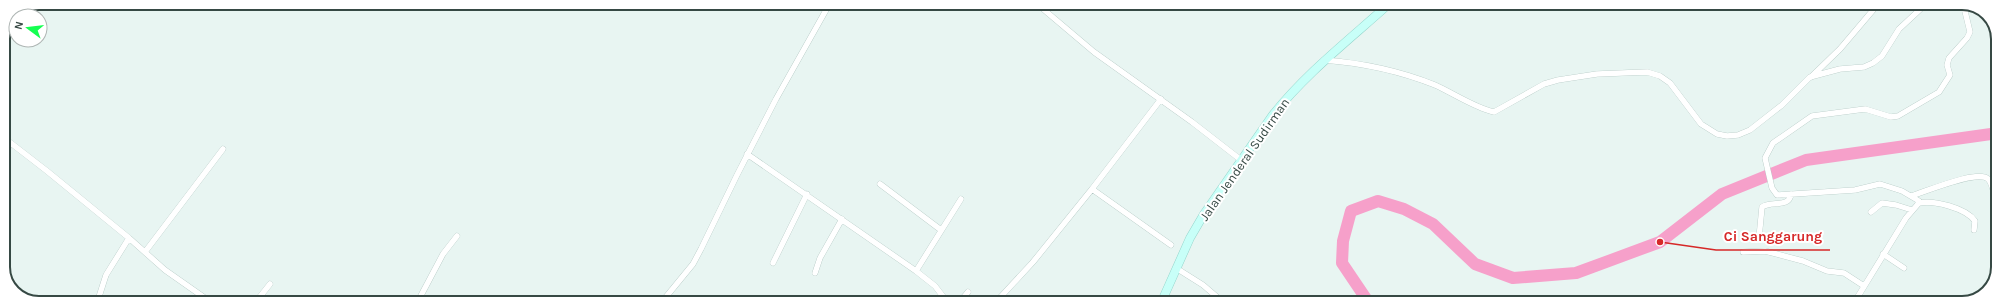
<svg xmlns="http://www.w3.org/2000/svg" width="2001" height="306" font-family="Karla,sans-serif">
  <rect width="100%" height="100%" fill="#e8f5f2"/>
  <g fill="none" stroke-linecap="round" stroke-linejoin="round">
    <!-- river -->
    <path stroke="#f6a0ca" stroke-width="12" d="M1369,303l-27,-40 1,-22 8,-30 27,-10 26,8 29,15 42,40 38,14 63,-5 84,-31 62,-48 84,-34 192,-27"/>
    <!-- street casing -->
    <g stroke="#aac1bc" stroke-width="6">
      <path id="street" d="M1036,3l58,49 98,70 49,38
        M643,7l3,-4
        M1324,60c38,3 76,11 111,25 18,8 40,23 59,27l50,-28 14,-4 39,-6 50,-2 13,4 10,7 31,41 16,10 10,2 11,-1 12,-5 32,-25 28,-28 30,-8 24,-2 9,-4 9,-7 17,-27 28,-26
        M1811,77l29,-28 39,-46
        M1161,99l-69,90 79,56
        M3,137l44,34 82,67 36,32 47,33
        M747,154l169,117 19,15 13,17
        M3,161l7,-18
        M880,184l61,46
        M1911,196c14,-4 67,-27 77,-17 6,6 5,18 10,26
        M1919,203c15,-3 47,5 56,18l-1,9
        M1871,212l11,-9 14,2 16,5
        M1759,238l3,-31c9,-7 27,2 29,-13
        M145,252l78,-103
        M1743,252l22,-1 38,10 24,10 17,2 20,13
        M1883,254l21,14
        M773,263l34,-69
        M1176,268l27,17 21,18
        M916,271l45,-72
        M815,273l5,-15 22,-39
        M998,299l6,4
        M97,303l9,-28 23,-37
        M255,303l15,-19
        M417,303l26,-49 14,-18
        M661,303l32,-39 8,-15 36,-74 39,-76 54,-96
        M959,303l9,-11
        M995,303l38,-41 59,-73
        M1854,303l52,-85 12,-14 1,-3 -17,-10 -22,-7 -25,6 -78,5 -5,-7 -7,-30 8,-15 39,-27 53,-7 26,8 7,-1 41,-24 11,-17 -3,-10 2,-7 18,-20 3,-6 -7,-29"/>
    </g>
    <!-- secondary casing -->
    <g stroke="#93d4ca" stroke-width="9">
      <path id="secondary" d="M1161,303l29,-65 14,-24 68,-98c34,-43 77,-76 118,-113"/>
    </g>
    <!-- street -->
    <use href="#street" stroke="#fff" stroke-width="5.5"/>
    <!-- secondary -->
    <use href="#secondary" stroke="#c8fff8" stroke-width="8"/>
  </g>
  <g text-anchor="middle" stroke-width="4" stroke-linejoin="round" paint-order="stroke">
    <!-- street labels -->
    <g font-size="13" fill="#364944" stroke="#fff">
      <text transform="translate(1244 159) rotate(-55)" y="5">Jalan Jenderal Sudirman</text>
    </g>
  </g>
  <!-- crop -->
  <path d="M0 0H2001V306H0ZM39 10H1962A29 29 0 0 1 1991 39V267A29 29 0 0 1 1962 296H39A29 29 0 0 1 10 267V39A29 29 0 0 1 39 10Z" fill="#fff" fill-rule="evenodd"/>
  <path fill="none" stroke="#364944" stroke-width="2" d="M39 10H1962A29 29 0 0 1 1991 39V267A29 29 0 0 1 1962 296H39A29 29 0 0 1 10 267V39A29 29 0 0 1 39 10Z"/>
  <!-- callouts -->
  <path fill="none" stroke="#d62828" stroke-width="1.5" d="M1660 242L1716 250H1830"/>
  <circle fill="#d62828" stroke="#fff" stroke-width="1.5" cx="1660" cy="242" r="4"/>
  <g font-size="14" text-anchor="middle" font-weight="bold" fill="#d62828" stroke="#fff" stroke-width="4" stroke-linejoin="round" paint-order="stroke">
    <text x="1773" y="241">Ci Sanggarung</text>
  </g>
  <!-- north arrow -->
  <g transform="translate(28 28) rotate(285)"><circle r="19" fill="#ffffff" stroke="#afb6b4"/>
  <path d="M0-3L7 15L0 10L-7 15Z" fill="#15ff51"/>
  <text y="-6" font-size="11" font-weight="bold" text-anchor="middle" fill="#364944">N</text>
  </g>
</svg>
